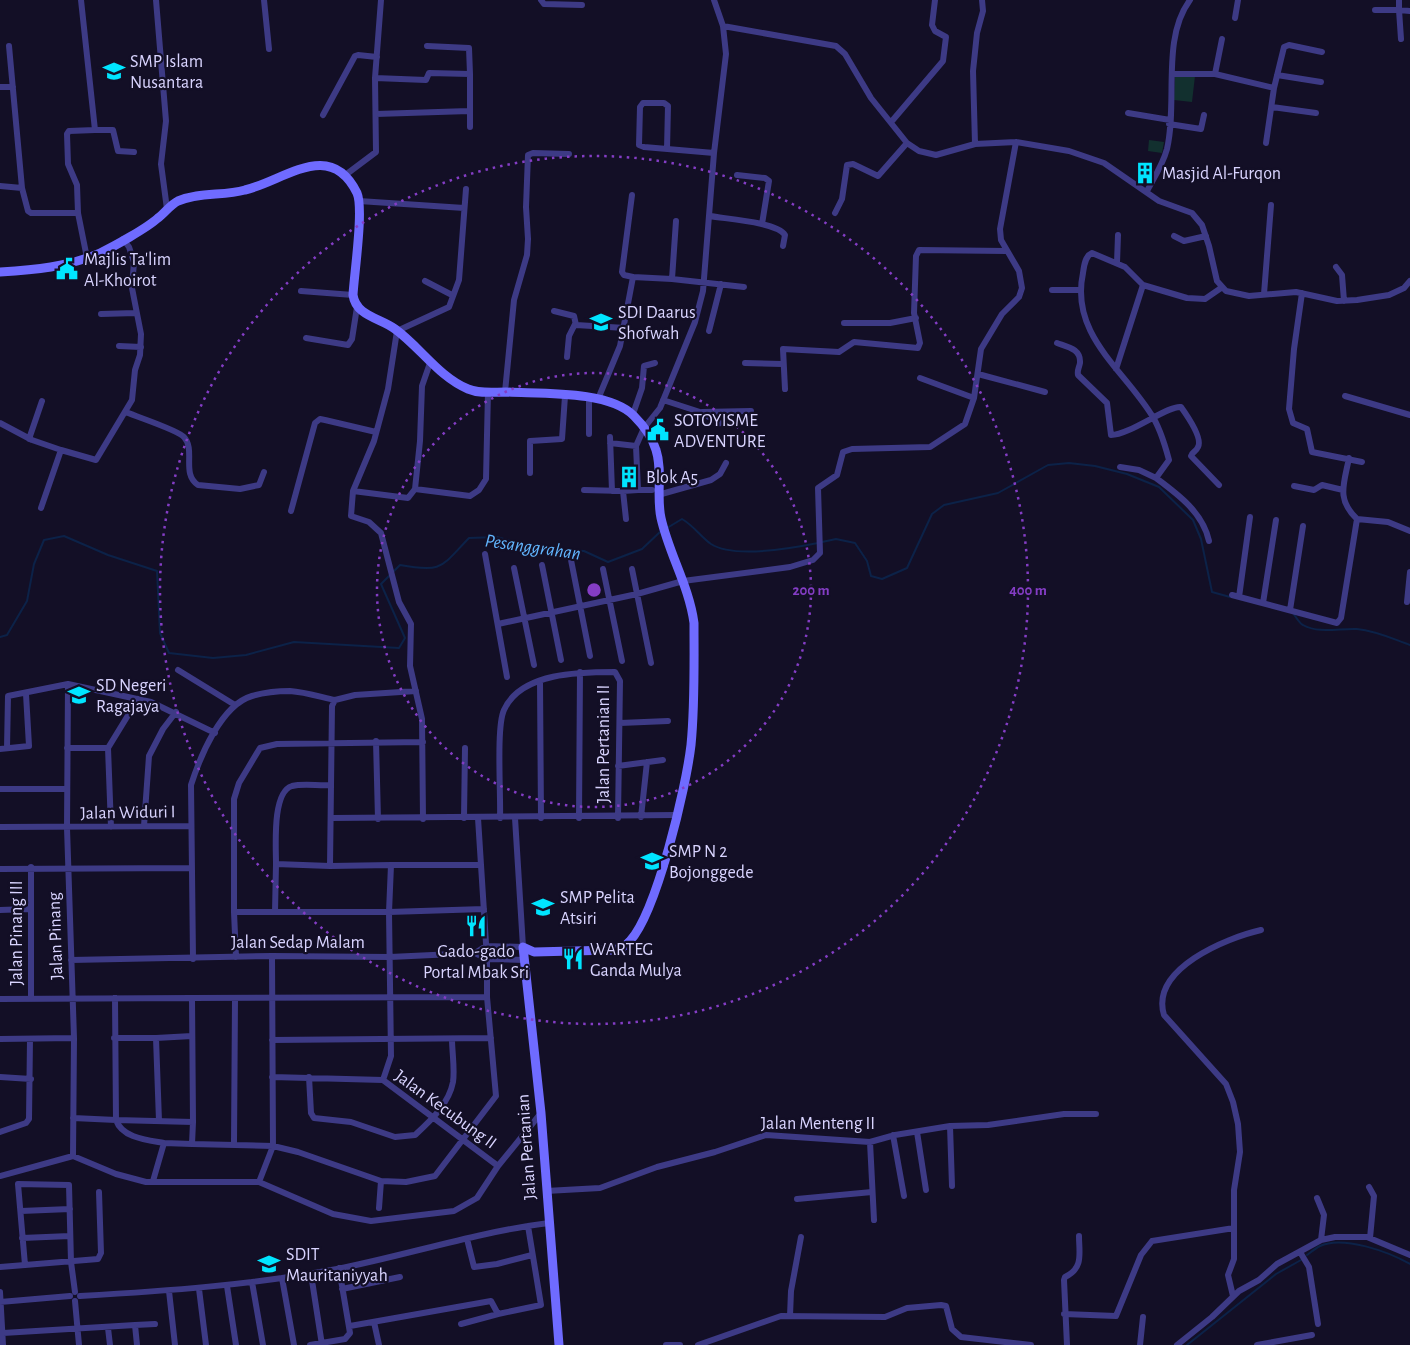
<svg xmlns="http://www.w3.org/2000/svg" width="1410" height="1345" font-family="'Alegreya Sans',sans-serif">
  <rect width="100%" height="100%" fill="#130f26"/>
  <!-- green -->
  <path fill="#12302f" d="M1175,76h20l-3,26 -18,-2z
    M1149,140l15,2 -2,11 -14,-2z"/>
  <g fill="none" stroke-linecap="round" stroke-linejoin="round">
    <!-- stream -->
    <path stroke="#0c2248" stroke-width="2" d="M667,528l15,-9c12,7 19,18 29,25 23,15 82,4 107,-1
      M822,542l14,-3 19,4 12,18 4,15 11,3 25,-11 25,-54 12,-9 54,-12 50,-28 21,-2 26,3 32,8 32,13 34,33 8,19 11,53 18,5
      M394,571l6,-6c43,8 41,2 69,-27l28,-1 37,11 50,3 24,11 34,-13 19,-18
      M1293,613c3,4 6,10 10,12 16,9 37,3 54,4 20,2 36,10 53,16
      M0,637l7,-2 20,-34 7,-37 10,-24 20,-4 44,19 49,16 3,62 9,20 44,5 33,-3 48,-13 105,6 6,-10 -24,-54 9,-9
      M1307,1255c4,-3 9,-7 13,-9 23,-11 69,6 90,18
      M1187,1345l89,-71 25,-14"/>
    <!-- street -->
    <path stroke="#3d3a85" stroke-width="6" d="M81,0l14,130 -26,1 -2,3 1,30 9,21 1,28 9,45
      M156,0l10,121 -5,43 6,45
      M264,0l5,49
      M541,0l3,4 38,1
      M714,0l9,26
      M1399,0v10l11,1
      M1375,10h24l2,29
      M1235,18l3,-18
      M9,46l13,142 6,23 3,2h47
      M470,74v53
      M1173,74h42l59,14 -8,55
      M1215,74l7,-35
      M1277,75l44,7
      M375,78l51,2 3,-7 41,1 -1,-26 -42,-2
      M0,87h13
      M1274,88l10,-41 5,-2 33,7
      M1272,107l44,6
      M1128,113l42,7
      M376,114l93,-3
      M323,115l32,-59 3,-1 19,2
      M892,121l51,-60 3,-24 -11,-6 -3,-6 3,-25
      M1169,124l32,5 3,-14
      M95,130h18l5,21 16,1
      M975,144l-2,-73 4,-38 6,-22 -1,-11
      M667,149l1,-43 -4,-3h-21l-3,4 -1,38 5,2 70,6
      M737,175l28,3 4,3 -7,43
      M344,176l32,-24 -1,-74 6,-78
      M0,186l22,2
      M1147,191c7,-13 16,-27 20,-42 11,-47 -6,-110 23,-149
      M632,195l-10,77 2,3 9,2
      M359,201l105,7
      M835,213l7,-14 5,-34 6,-1 25,12 29,-33
      M710,216c16,3 67,6 75,19l-2,11
      M1174,236l10,5 22,-5
      M1117,263l1,-28
      M1336,267l6,8 2,26
      M672,279l4,-58
      M425,281l27,14
      M1052,290h28
      M301,291l52,4
      M1302,293l-8,56 -5,60 4,14 14,6 5,23 50,10
      M1264,294l7,-89
      M554,311l20,5 2,9 49,3
      M101,314l35,-1
      M844,323h46l26,-5
      M709,331l12,-47
      M306,338l42,7 4,-6 5,-32
      M1057,343c11,4 24,6 23,20 -1,5 -3,7 -2,12l29,28 4,32c19,0 57,-30 70,-28 5,7 22,31 17,40 -2,5 -6,5 -7,9l28,29
      M119,346l22,1
      M567,357l2,-21 6,-12
      M430,363l-8,23 -2,55 -5,48 55,7 9,-6 7,-11 2,-87
      M745,363l37,1
      M1116,369l27,-84
      M978,374l67,18
      M920,378l54,20
      M785,389l-2,-40 56,3 15,-10 64,6 2,-5 -6,-30 2,-57 3,-6 87,1
      M505,392l9,-92 13,-45 1,-16 -2,-32 2,-52 5,-2 36,1
      M1345,396l65,19
      M598,399l22,-53 13,-69 39,2 72,8
      M663,400l37,12 20,11
      M126,412c11,5 52,18 58,25 12,13 -3,37 14,48l42,4 19,-4 5,-13
      M702,412l49,-1
      M633,414l9,-26 2,-22 11,-3
      M0,423l32,17 29,10
      M589,434v-36
      M610,437l2,54
      M29,439l13,-38
      M610,443l26,3
      M1349,458c-5,26 -13,41 8,61
      M1120,467l19,3 17,8
      M530,473v-32l32,-2 3,-43
      M1294,486l20,4 8,-5 21,5
      M415,489l-7,9 -55,-7 21,-50 14,-52 9,-58 52,-24 10,-27 7,-91
      M584,490l39,1
      M652,490h-14l-2,-44 8,-18 16,-20 35,-86 8,-31 11,-138 12,-99 -3,-28 113,20 9,8 26,44 36,45 12,8 17,4 39,-11 41,-2 53,9 35,12 55,38 33,12 10,12 7,21 8,35 9,10 23,5 47,-4 41,9 20,-1 32,-5 15,-7 6,-7
      M353,491l-2,25 18,6 12,11 18,69 12,22 -1,42 12,53 1,100
      M658,495l53,-15 9,-6 6,-11
      M41,508l20,-58 35,10 36,-60 3,-30 5,-15 1,-21 -9,-46 2,-26 -5,-15 -6,-8
      M291,511l24,-88 5,-4 5,1 51,12
      M626,519l-3,-28 15,-1
      M1209,541c-6,-28 -30,-46 -53,-63l13,-18c-4,-15 -9,-33 -18,-46 -29,-46 -81,-80 -68,-141 1,-7 2,-17 9,-20l33,14 18,18 44,13 18,1 16,-11
      M485,554l22,123
      M571,560l19,96
      M542,565l19,95
      M514,568l20,97
      M603,569l19,92
      M632,569l19,94
      M1232,595l105,28 4,-5 16,-99 31,3 22,9
      M1239,597l11,-80
      M1407,602l3,-30
      M1263,603l13,-83
      M1290,610l13,-84
      M498,624l139,-30 46,-13 107,-14 23,-7 7,-7 -2,-65 19,-13 6,-23 9,-3 78,-2 35,-23 9,-26 7,-49 21,-35 17,-17 3,-9 -3,-17 -18,-31 -1,-11 16,-87
      M178,670l57,35
      M540,682l1,136
      M68,684l-1,144 7,210 -1,118
      M620,723l48,-2
      M376,741l2,78
      M7,748l1,-52 60,-12 83,18 64,31
      M67,748h41
      M0,749l29,-3 -3,-52
      M618,766l45,-6
      M0,789h67
      M641,817l6,-55
      M331,818l345,-3
      M464,818l1,-70
      M500,818c1,-22 -4,-91 4,-108 17,-38 77,-38 111,-38l5,9 -2,137
      M579,818l1,-146
      M144,826l5,-70 14,-27 13,-17
      M0,827l190,-1
      M111,827l-3,-79 30,-49
      M391,865h90
      M330,866l-54,-2c0,-18 -4,-72 16,-78 11,-3 27,0 39,-1
      M31,867v131
      M0,869l191,-1
      M0,910l29,-1
      M234,912v-113l5,-16 21,-35 17,-4 146,-2
      M275,912l1,-48
      M475,953l11,-7 37,1 -8,-129
      M236,957l-2,-45h155l2,-47 -61,1 2,-160 3,-6 20,-5 61,-4
      M193,959l-2,-174c9,-28 30,-80 61,-89 10,-3 27,-5 38,-5 15,1 31,6 45,9
      M71,960l201,-4 118,1 85,-4 12,6 37,1
      M192,998l295,-1
      M0,999l192,-1 1,124 -77,-2c6,18 31,20 48,23
      M114,1038h42
      M0,1039l74,-1
      M272,1040l219,-2
      M0,1077l31,2
      M309,1077l2,36 3,5 37,4 44,15 20,-2c15,-14 34,-31 38,-53 2,-13 -1,-30 -1,-43
      M383,1080l8,-24 -2,-144 95,-3
      M73,1118l43,2 -1,-122
      M159,1121l-3,-83 36,-2
      M193,1122l-1,22 81,2 25,6 83,29 25,1 29,-6 61,-80 -9,-99v-38l-9,-141
      M950,1126l2,60
      M0,1132l26,-9 3,-4 1,-80
      M917,1132l9,58
      M893,1135l11,61
      M870,1142l4,78
      M234,1144l1,-145
      M498,1166l43,-53
      M0,1176l73,-20 43,18 30,8h113l74,32 38,7 83,-10 23,-13 21,-32 -115,-86 -111,-3
      M153,1181l11,-38 28,1
      M259,1182l14,-36 -1,-190
      M1369,1187l5,9 -4,42
      M546,1191l54,-3 57,-21 58,-15 51,-17 104,7 25,-7 55,-9 38,-1 76,-11h32
      M1317,1198l7,17 -3,25
      M797,1199l75,-7
      M379,1208l2,-27
      M21,1211l49,-2
      M22,1238l48,-2
      M467,1239l7,28 23,-3 35,-9
      M1300,1252l9,15 9,57
      M25,1265l73,-6 3,-6 -2,-61
      M0,1267l25,-2 -7,-81 51,1 2,77 4,30
      M311,1274l11,71
      M282,1278l12,67
      M252,1282l11,63
      M227,1286l9,59
      M199,1289l7,56
      M342,1289l58,-12
      M169,1291l6,54
      M0,1292l3,53
      M80,1296c86,-5 171,-11 257,-27 71,-14 140,-37 212,-46
      M1233,1296l-5,-21 6,-16v-69l6,-38 -2,-28 -5,-22 -7,-18 -62,-69c-14,-46 62,-77 97,-85
      M75,1301l4,44
      M0,1302l70,-6
      M1064,1314l52,2 25,-61 11,-14 82,-13
      M790,1316l1,-25 10,-54
      M374,1322l5,23
      M461,1324l37,-10
      M135,1325l20,-1
      M350,1326l141,-25 7,13 43,-9 -13,-79
      M108,1328l2,17
      M3,1333l132,-8 2,20
      M310,1345l35,-6 5,-6 -11,-65
      M666,1345h14
      M698,1345l83,-29 104,1 22,-9 34,-3 5,1 6,23 9,8 70,8
      M1067,1345l-3,-65 1,-3c19,-9 14,-24 14,-41
      M1140,1345l3,-28
      M1177,1345l35,-28 27,-26 20,-11 18,-16 44,-24 14,-3h32l43,18
      M1257,1345l55,-10"/>
    <!-- secondary -->
    <path stroke="#6f6bff" stroke-width="9" d="M0,272c34,-2 68,-5 100,-19 13,-6 47,-25 58,-35 7,-5 12,-13 20,-17 21,-9 45,-5 67,-11 39,-9 85,-52 112,3 7,16 -3,82 -4,102 3,21 27,23 42,34 25,18 44,48 73,60 12,5 25,3 38,3 34,2 103,-2 128,24 9,9 18,21 22,34 7,21 0,46 5,68 8,36 28,68 33,105 0,41 1,82 -3,122 -5,43 -34,166 -61,196 -5,6 -10,7 -17,9l-79,2 -11,-5 18,166 18,232"/>
  </g>
  <!-- distance rings -->
  <g fill="none" stroke="#843dc5" stroke-width="2.5" stroke-dasharray="2.5 5">
    <circle cx="594" cy="590" r="217"/>
    <circle cx="594" cy="590" r="434"/>
  </g>
  <!-- icons -->
  <defs>
    <g id="school-bare" transform="scale(1.725)"><path d="M0-5L7-2L0 1L-7-2ZM-4 1L0 2.5L4 1V4Q0 6-4 4Z" fill="#00e5ff" stroke="#130f26" stroke-width="2.5" paint-order="stroke"/></g>
    <g id="building-bare" transform="scale(1.725)"><path d="M-4-6H4V6H1V3H-1V6H-4ZM-2.5-4.3h1.7v1.8h-1.7ZM.8-4.3h1.7v1.8H.8ZM-2.5-1h1.7V.8h-1.7ZM.8-1h1.7V.8H.8Z" fill="#00e5ff" stroke="#130f26" stroke-width="2.5" paint-order="stroke"/></g>
    <g id="civic-bare" transform="scale(1.725)"><path d="M-.6-6.5H3V-4.5H.6V-3L4-1V1h2V6H-6V1h2V-1L-.6-3ZM-1.2 2.5V6h2.4V2.5Z" fill="#00e5ff" stroke="#130f26" stroke-width="2.5" paint-order="stroke"/></g>
    <g id="restaurant-bare" transform="scale(1.725)"><path d="M-5-6h1v4h1v-4h1v4h1v-4h1v5L-1.5 .5V6h-2V.5L-5-1ZM5-6V6H3V1.5H1.5Q1.5-4 5-6Z" fill="#00e5ff" stroke="#130f26" stroke-width="2.5" paint-order="stroke"/></g>
  </defs>
  <g fill-rule="evenodd">
    <use href="#school-bare" x="114" y="71"/>
    <use href="#building-bare" x="1145" y="173"/>
    <use href="#civic-bare" x="67" y="269"/>
    <use href="#school-bare" x="601" y="322"/>
    <use href="#civic-bare" x="658" y="430"/>
    <use href="#building-bare" x="629" y="477"/>
    <use href="#school-bare" x="79" y="695"/>
    <use href="#school-bare" x="652" y="861"/>
    <use href="#school-bare" x="543" y="907"/>
    <use href="#restaurant-bare" x="476" y="926"/>
    <use href="#restaurant-bare" x="573" y="959"/>
    <use href="#school-bare" x="269" y="1264"/>
  </g>
  <g text-anchor="middle" stroke-width="4.5" stroke-linejoin="round" paint-order="stroke">
    <!-- poi labels -->
    <g font-size="18" fill="#d9d4ff" stroke="#130f26" text-anchor="start">
      <text x="130" y="67">SMP Islam<tspan x="130" dy="21">Nusantara</tspan></text>
      <text x="1162" y="179">Masjid Al-Furqon</text>
      <text x="84" y="265">Majlis Ta'lim<tspan x="84" dy="21">Al-Khoirot</tspan></text>
      <text x="618" y="318">SDI Daarus<tspan x="618" dy="21">Shofwah</tspan></text>
      <text x="674" y="426">SOTOYISME<tspan x="674" dy="21">ADVENTURE</tspan></text>
      <text x="646" y="483">Blok A5</text>
      <text x="96" y="691">SD Negeri<tspan x="96" dy="21">Ragajaya</tspan></text>
      <text x="669" y="857">SMP N 2<tspan x="669" dy="21">Bojonggede</tspan></text>
      <text x="560" y="903">SMP Pelita<tspan x="560" dy="21">Atsiri</tspan></text>
      <text x="590" y="955">WARTEG<tspan x="590" dy="21">Ganda Mulya</tspan></text>
      <text x="476" y="957" text-anchor="middle">Gado-gado<tspan x="476" dy="21">Portal Mbak Sri</tspan></text>
      <text x="286" y="1260">SDIT<tspan x="286" dy="21">Mauritaniyyah</tspan></text>
    </g>
    <!-- street labels -->
    <g font-size="18" fill="#d9d4ff" stroke="#130f26">
      <text transform="translate(603 744) rotate(-90)" y="6">Jalan Pertanian II</text>
      <text transform="translate(128 812) rotate(-1)" y="6">Jalan Widuri I</text>
      <text transform="translate(16 933) rotate(-90)" y="6">Jalan Pinang III</text>
      <text transform="translate(55 936) rotate(-92)" y="6">Jalan Pinang</text>
      <text x="298" y="948">Jalan Sedap Malam</text>
      <text transform="translate(446 1109) rotate(36)" y="6">Jalan Kecubung II</text>
      <text x="818" y="1129">Jalan Menteng II</text>
      <text transform="translate(526 1147) rotate(-94)" y="6">Jalan Pertanian</text>
    </g>
    <!-- water labels -->
    <g font-size="19" font-style="italic" fill="#62b6ff" stroke="#130f26">
      <text transform="translate(533 546) rotate(8)" y="7">Pesanggrahan</text>
    </g>
  </g>
  <circle cx="594" cy="590" r="8" fill="#843dc5" stroke="#130f26" stroke-width="2.5"/>
  <g font-size="15" text-anchor="middle" font-weight="bold" fill="#843dc5" stroke="#130f26" stroke-width="4.5" stroke-linejoin="round" paint-order="stroke">
    <text x="811" y="595">200 m</text>
    <text x="1028" y="595">400 m</text>
  </g>
</svg>
